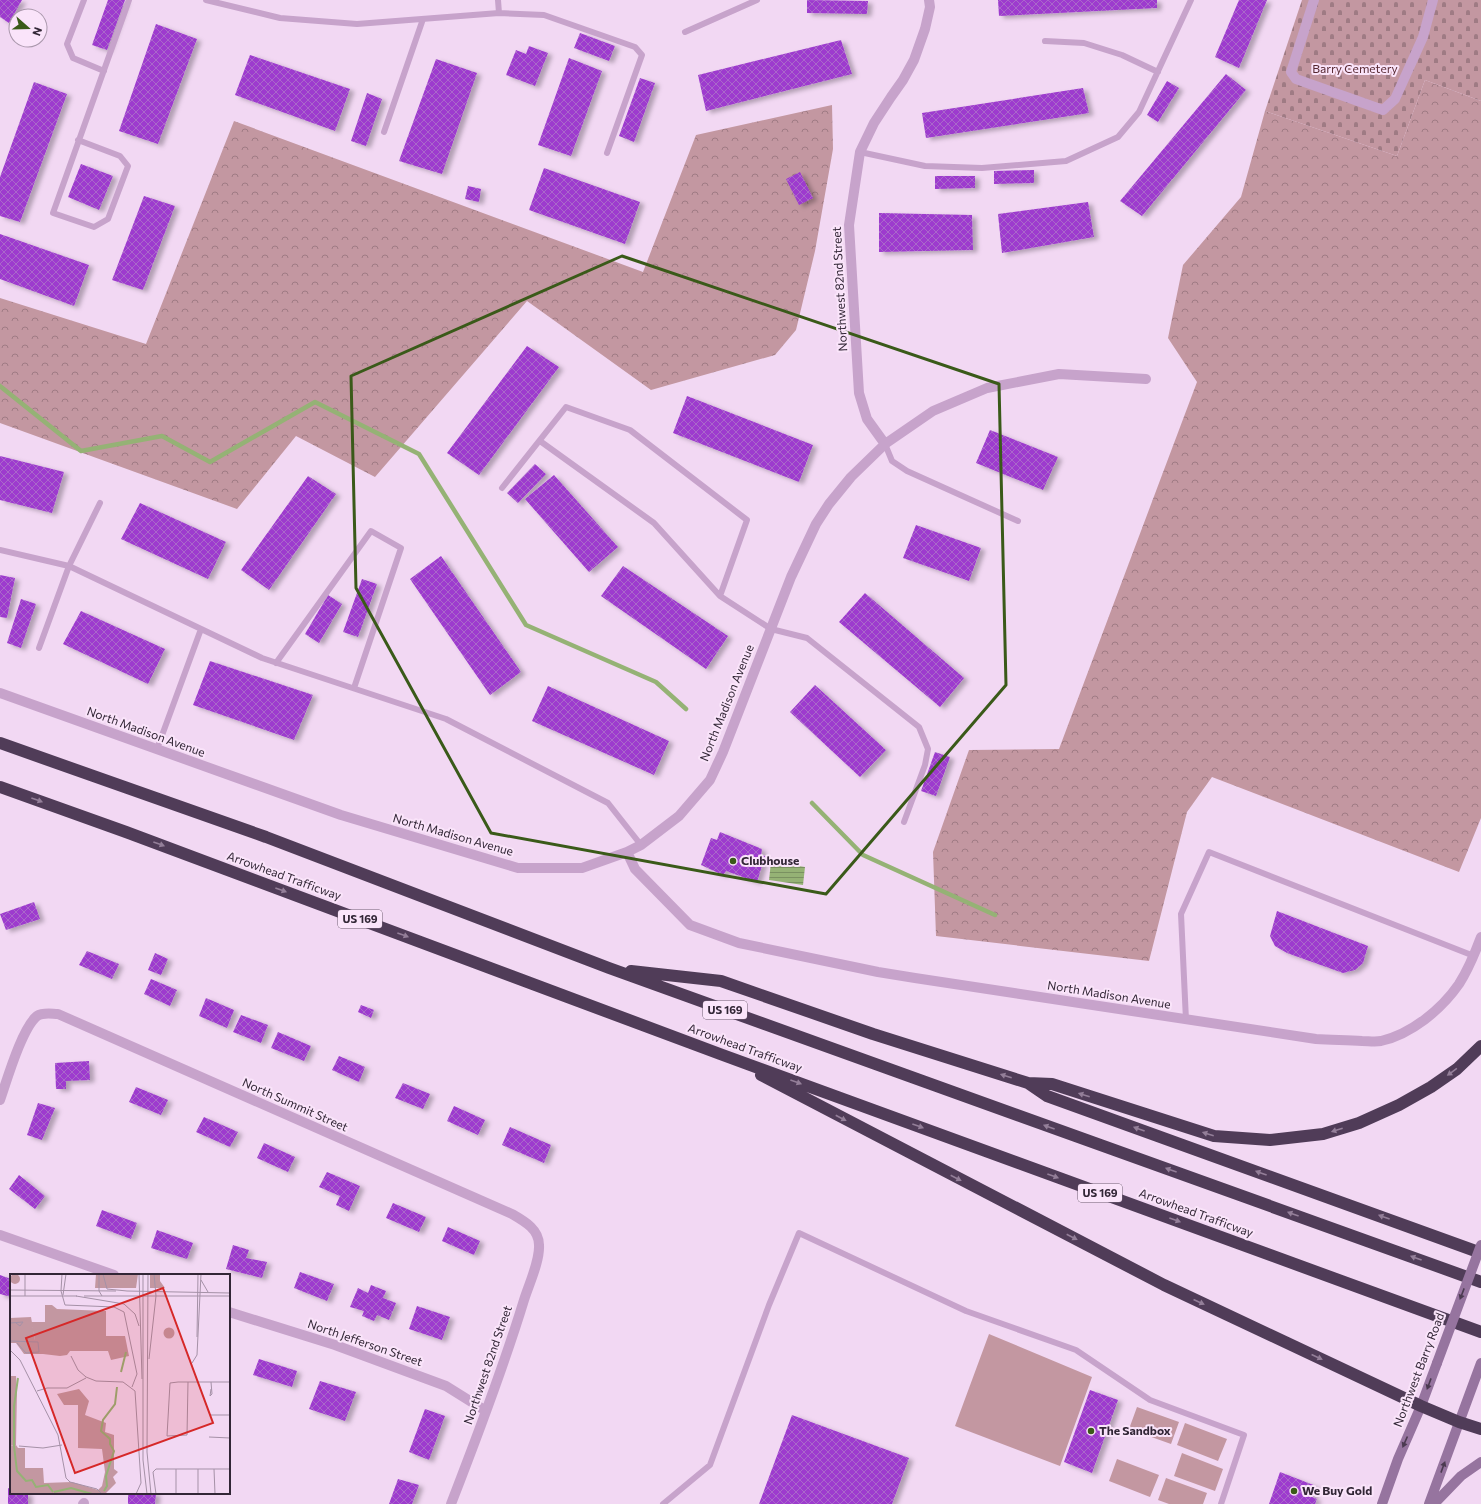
<svg xmlns="http://www.w3.org/2000/svg" width="1481" height="1504" font-family="Commissioner,sans-serif">
  <defs>
    <pattern id="forest-crowns" width="20" height="18" patternUnits="userSpaceOnUse"><rect width="20" height="18" fill="#c397a1"/><path d="M2 6a3 3 0 1 1 6 0M12 15a3 3 0 1 1 6 0" fill="none" stroke="#9f7b84"/></pattern>
    <pattern id="cemetery-stones" width="16" height="16" patternUnits="userSpaceOnUse"><rect width="16" height="16" fill="#c397a1"/><path d="M2 7V4a2 2 0 0 1 4 0v3zM10 15v-3a2 2 0 0 1 4 0v3z" fill="#9f7b84"/></pattern>
    <pattern id="water-rules" width="6" height="5" patternUnits="userSpaceOnUse"><rect width="6" height="5" fill="#95b275"/><path d="M0 2.5h6" fill="none" stroke="#7a9161"/></pattern>
    <pattern id="building-cross-hatch" width="8" height="8" patternUnits="userSpaceOnUse"><rect width="8" height="8" fill="#9d3ace"/><path d="M0 0l8 8M0 8l8-8" fill="none" stroke="#aa68ca"/></pattern>
    <filter id="shadow"><feDropShadow dx="4.5" dy="2.5" stdDeviation="2" flood-color="#0004"/></filter>
  </defs>
  <rect width="100%" height="100%" fill="#f2d8f3"/>
  <!-- forest -->
  <path fill="url(#forest-crowns)" d="M1425,80l56,21v717l-22,54 -247,-95 -25,35 -38,149 -213,-25 -3,-84 36,-102 90,-1 138,-367 -29,-44 15,-73 58,-68 24,-86 132,45z
    M832,105l1,44 -18,102 -19,79 -21,25 -124,35 -124,-89 -152,176 -79,-41 -59,73 -237,-86v-125l146,46 88,-223 409,151 53,-137z"/>
  <!-- cemetery -->
  <path fill="url(#cemetery-stones)" d="M1302,0h179v101l-56,-21 -28,76 -132,-45z"/>
  <!-- park -->
  <path fill="#c397a1" d="M989,1334l103,43 -32,89 -105,-40z
    M1137,1407l42,15 -8,22 -42,-15z
    M1185,1423l42,16 -9,22 -41,-16z
    M1182,1453l41,16 -8,22 -41,-15z
    M1117,1459l42,16 -9,22 -41,-16z
    M1166,1478l41,15 -4,11h-34l-11,-4z"/>
  <!-- water -->
  <path fill="url(#water-rules)" d="M771,862l34,5 -2,18 -34,-5z"/>
  <g fill="none" stroke-linecap="round" stroke-linejoin="round">
    <!-- stream -->
    <path stroke="#95b275" stroke-width="4.5" d="M0,386l81,65 81,-15 48,26 105,-60 104,52 107,171 130,57 30,27
      M812,803l51,52 132,60"/>
  </g>
  <!-- building -->
  <path fill="url(#building-cross-hatch)" filter="url(#shadow)" d="M0,0h22l-13,23 -9,-6z
    M108,0h17l-18,50 -15,-5z
    M807,0l61,1 -1,13 -60,-1z
    M998,0h159v8l-158,8z
    M1239,0h28l-28,68 -24,-11z
    M156,24l41,15 -39,105 -39,-13z
    M580,33l35,13 -6,15 -35,-13z
    M841,40l11,34 -146,37 -8,-36z
    M529,46l19,7 -13,33 -29,-11 10,-25 10,4z
    M250,55l100,34 -15,42 -100,-36z
    M569,58l33,13 -31,85 -33,-11z
    M436,59l41,14 -35,101 -43,-13z
    M1226,74l20,16 -104,126 -22,-15z
    M640,78l15,5 -21,59 -15,-6z
    M1167,81l12,7 -21,34 -11,-7z
    M34,82l33,12 -47,128 -20,-6v-39z
    M1083,88l6,25 -163,25 -4,-25z
    M367,93l15,6 -16,47 -15,-5z
    M81,164l32,12 -14,34 -31,-13z
    M544,168l96,34 -15,42 -96,-34z
    M1034,170v13l-40,1v-13z
    M800,172l13,26 -14,7 -13,-26z
    M935,176h40v12l-40,1z
    M468,186l13,3 -2,13 -14,-3z
    M144,196l31,10 -32,84 -31,-10z
    M1088,202l6,35 -92,16 -4,-39z
    M879,213l93,2 1,35 -94,2z
    M0,234l89,31 -15,41 -74,-27z
    M527,346l32,21 -80,108 -32,-22z
    M687,396l126,49 -14,37 -126,-49z
    M990,430l68,27 -15,33 -67,-27z
    M0,456l64,16 -12,41 -52,-13z
    M535,464l11,10 -28,29 -11,-10z
    M554,475l64,72 -29,25 -64,-73z
    M308,476l28,18 -67,96 -28,-20z
    M140,503l86,39 -18,37 -87,-40z
    M916,525l65,23 -12,33 -66,-23z
    M441,556l80,116 -31,23 -80,-116z
    M623,566l105,70 -22,33 -105,-73z
    M0,575l15,3 -8,40 -7,-1z
    M362,579l15,5 -19,53 -15,-5z
    M865,593l99,85 -24,29 -101,-85z
    M328,595l14,9 -23,39 -14,-9z
    M21,599l15,5 -15,44 -14,-5z
    M81,611l84,38 -17,35 -85,-40z
    M210,661l103,34 -19,45 -101,-35z
    M815,685l71,65 -26,27 -70,-65z
    M548,686l121,55 -15,34 -122,-54z
    M935,752l15,5 -14,39 -15,-5z
    M720,832l42,17 -1,6 4,1 -8,26 -31,-11 -3,4 -22,-10 10,-27 6,2z
    M34,902l6,17 -34,11 -6,-16z
    M1277,911l91,35 -5,17 -8,7 -12,3 -56,-20 -12,-7 -5,-10z
    M87,951l32,13 -7,15 -33,-14z
    M155,953l13,6 -7,16 -13,-5z
    M151,979l26,11 -7,16 -26,-12z
    M206,998l28,12 -7,18 -28,-12z
    M361,1005l13,5 -3,8 -13,-6z
    M241,1015l27,10 -7,18 -28,-11z
    M278,1032l33,14 -7,15 -33,-13z
    M339,1056l26,11 -6,15 -27,-12z
    M89,1061l1,19 -24,1v8h-10l-1,-26z
    M403,1083l27,11 -7,15 -28,-11z
    M136,1087l32,13 -7,15 -32,-13z
    M38,1103l17,5 -13,32 -15,-5z
    M454,1106l31,14 -7,15 -31,-14z
    M204,1117l34,15 -8,15 -34,-15z
    M510,1127l41,18 -7,18 -42,-18z
    M264,1143l31,14 -7,15 -31,-14z
    M327,1172l33,14 -11,25 -13,-6 4,-9 -21,-9z
    M19,1175l26,21 -10,13 -26,-20z
    M393,1203l33,14 -7,15 -33,-14z
    M102,1210l35,13 -6,16 -35,-13z
    M448,1227l32,14 -6,14 -32,-14z
    M157,1230l36,13 -6,16 -36,-11z
    M233,1245l16,5 -3,8 21,4 -5,16 -36,-9z
    M300,1272l34,12 -7,17 -33,-13z
    M0,1275l11,4v18l-11,-3z
    M371,1285l15,6 -3,7 13,5 -7,17 -12,-5 -3,6 -12,-5 2,-5 -14,-4 8,-19 10,5z
    M417,1306l33,11 -8,23 -33,-11z
    M259,1359l38,12 -5,16 -39,-12z
    M320,1381l36,11 -11,29 -36,-12z
    M1090,1390l28,10 -26,73 -28,-11z
    M425,1409l20,7 -16,44 -20,-8z
    M792,1415l117,43 -17,46h-133z
    M1280,1472l36,14 -4,11 5,2 -2,5h-46z
    M398,1479l21,6 -7,19h-23z
    M8,1488h3v5h17v11h-20z
    M128,1493h28l-1,11h-27z"/>
  <g fill="none" stroke-linecap="round" stroke-linejoin="round">
    <!-- lane -->
    <path stroke="#c7a3cb" stroke-width="6" d="M84,0l-17,44 6,14 31,13
      M206,0l74,18 77,6 142,-11 45,2 91,32 7,8 -35,98
      M498,0l1,13
      M685,32l72,-32
      M1045,41l39,2 38,12 36,17
      M384,132l39,-113
      M78,140l42,16 8,10 -20,53 -14,8 -41,-14 76,-213
      M860,152l65,14 57,2 84,-7 52,-24 21,-25 52,-112
      M540,441l114,82 66,73 51,33 36,9 112,89 9,22 -3,16 -21,57
      M885,444l7,17 15,10 111,50
      M502,488l64,-81 64,23 117,90 -27,76
      M0,550l69,16 193,92 184,61 162,84 33,42
      M39,648l30,-82 31,-63
      M276,663l95,-132 30,17 -47,140
      M157,749l44,-120
      M1186,1020l-5,-106 28,-62 265,104
      M663,1504l47,-39 59,-160 30,-72 167,78 110,39 74,50 94,35 -23,69"/>
    <!-- street -->
    <path stroke="#c7a3cb" stroke-width="10" d="M1314,0l-23,72 5,7 87,31 12,-11 28,-62 10,-37
      M885,444l-18,-25 -8,-26 -10,-168 11,-73 14,-29 17,-26 12,-17 11,-20 11,-31 5,-22 -1,-7
      M0,693l341,122 177,53h64l45,-16 14,-7 38,-29 31,-36 13,-28 68,-175 25,-53 13,-20 22,-27 34,-33 48,-33 54,-23 72,-14 87,5
      M627,852l8,17 55,56 49,18 139,29 37,6 401,61c16,1 31,1 46,2 6,0 13,1 19,0 30,-7 60,-31 78,-57 9,-14 16,-31 22,-47
      M0,1100c7,-20 22,-72 37,-84 6,-4 15,-2 21,-2l454,200c12,7 27,15 27,31 1,16 -10,39 -15,55 -21,69 -47,137 -73,204
      M0,1235l114,40
      M229,1312l106,33 111,41 40,25
      M83,1504l1,-1"/>
    <!-- secondary -->
    <path stroke="#96749f" stroke-width="10" d="M1382,1504l16,-45 23,-53 16,-43
      M1429,1504l52,-141
      M1434,1504l27,-28 20,-14"/>
    <!-- highway -->
    <path stroke="#503c58" stroke-width="12" d="M0,743l266,94 343,131 872,314
      M0,787l126,45 594,222 761,278
      M631,971l90,10 152,53 155,49 19,13 434,157
      M761,1075l403,210 257,121 38,16 22,7
      M1028,1083l24,1 162,52 56,4 53,-6 36,-11 40,-18 32,-18 26,-18 24,-23"/>
    <!-- secondary-bridge -->
    <path stroke="#96749f" stroke-width="10" d="M1437,1363l44,-118"/>
  </g>
  <!-- one-way arrows -->
  <defs><path id="oneway-solid" d="M-6-.8H1V-3.2L6.5 0L1 3.2V.8H-6Z"/></defs>
  <g fill="#947f99">
    <use href="#oneway-solid" transform="translate(37 800) rotate(20)"/>
    <use href="#oneway-solid" transform="translate(159 844) rotate(20)"/>
    <use href="#oneway-solid" transform="translate(281 890) rotate(20)"/>
    <use href="#oneway-solid" transform="translate(403 935) rotate(20)"/>
    <use href="#oneway-solid" transform="translate(1452 1072) rotate(144)"/>
    <use href="#oneway-solid" transform="translate(1006 1076) rotate(-162)"/>
    <use href="#oneway-solid" transform="translate(796 1082) rotate(20)"/>
    <use href="#oneway-solid" transform="translate(1084 1095) rotate(-162)"/>
    <use href="#oneway-solid" transform="translate(841 1118) rotate(28)"/>
    <use href="#oneway-solid" transform="translate(918 1126) rotate(20)"/>
    <use href="#oneway-solid" transform="translate(1049 1127) rotate(-160)"/>
    <use href="#oneway-solid" transform="translate(1139 1129) rotate(-160)"/>
    <use href="#oneway-solid" transform="translate(1337 1130) rotate(162)"/>
    <use href="#oneway-solid" transform="translate(1208 1134) rotate(-163)"/>
    <use href="#oneway-solid" transform="translate(1171 1170) rotate(-160)"/>
    <use href="#oneway-solid" transform="translate(1261 1173) rotate(-160)"/>
    <use href="#oneway-solid" transform="translate(1053 1176) rotate(20)"/>
    <use href="#oneway-solid" transform="translate(956 1178) rotate(27)"/>
    <use href="#oneway-solid" transform="translate(1293 1214) rotate(-160)"/>
    <use href="#oneway-solid" transform="translate(1384 1217) rotate(-160)"/>
    <use href="#oneway-solid" transform="translate(1175 1220) rotate(20)"/>
    <use href="#oneway-solid" transform="translate(1072 1237) rotate(27)"/>
    <use href="#oneway-solid" transform="translate(1416 1258) rotate(-160)"/>
    <use href="#oneway-solid" transform="translate(1199 1302) rotate(25)"/>
    <use href="#oneway-solid" transform="translate(1317 1357) rotate(25)"/>
  </g>
  <g fill="#4b3a50">
    <use href="#oneway-solid" transform="translate(1462 1294) rotate(111)"/>
    <use href="#oneway-solid" transform="translate(1429 1384) rotate(110)"/>
    <use href="#oneway-solid" transform="translate(1405 1442) rotate(114)"/>
    <use href="#oneway-solid" transform="translate(1443 1467) rotate(-70)"/>
  </g>
  <!-- marked area -->
  <path fill="none" stroke="#3a5a19" stroke-width="3" stroke-linejoin="round" d="M622,256l377,128 7,301 -180,209 -335,-61 -135,-245 -5,-212z"/>
  <!-- markers -->
  <g fill="#3a5a19" stroke="#fae4fa" stroke-width="1.5">
    <circle cx="733" cy="861" r="4"/>
    <circle cx="1091" cy="1431" r="4"/>
    <circle cx="1294" cy="1491" r="4"/>
  </g>
  <g text-anchor="middle" stroke-width="4" stroke-linejoin="round" paint-order="stroke">
    <!-- shield labels -->
    <g fill="#fae4fa" stroke="#6e5f71" stroke-width="1">
      <rect x="338" y="910" width="44" height="18" rx="3"/>
      <rect x="703" y="1001" width="44" height="18" rx="3"/>
      <rect x="1078" y="1184" width="44" height="18" rx="3"/>
    </g>
    <g font-size="11" font-weight="bold" fill="#322636">
      <text x="360" y="923">US 169</text>
      <text x="725" y="1014">US 169</text>
      <text x="1100" y="1197">US 169</text>
    </g>
    <!-- park labels -->
    <g font-size="12" fill="#562831" stroke="#fae4fa">
      <text x="1355" y="73">Barry Cemetery</text>
    </g>
    <!-- street labels -->
    <g font-size="12" fill="#322636" stroke="#fae4fa">
      <text transform="translate(840 289) rotate(-93)" y="4">Northwest 82nd Street</text>
      <text transform="translate(727 703) rotate(-68)" y="4">North Madison Avenue</text>
      <text transform="translate(146 732) rotate(20)" y="4">North Madison Avenue</text>
      <text transform="translate(453 835) rotate(16)" y="4">North Madison Avenue</text>
      <text transform="translate(284 876) rotate(20)" y="4">Arrowhead Trafficway</text>
      <text transform="translate(1109 995) rotate(9)" y="4">North Madison Avenue</text>
      <text transform="translate(745 1048) rotate(20)" y="4">Arrowhead Trafficway</text>
      <text transform="translate(295 1105) rotate(24)" y="4">North Summit Street</text>
      <text transform="translate(1196 1213) rotate(20)" y="4">Arrowhead Trafficway</text>
      <text transform="translate(365 1343) rotate(19)" y="4">North Jefferson Street</text>
      <text transform="translate(488 1365) rotate(-71)" y="4">Northwest 82nd Street</text>
      <text transform="translate(1419 1370) rotate(-69)" y="4">Northwest Barry Road</text>
    </g>
    <!-- poi labels -->
    <g font-size="12" font-weight="bold" fill="#322636" stroke="#fae4fa" text-anchor="start">
      <text x="741" y="865">Clubhouse</text>
      <text x="1099" y="1435">The Sandbox</text>
      <text x="1302" y="1495">We Buy Gold</text>
    </g>
  </g>
  <!-- overview -->
  <g transform="translate(10 1274)">
    <rect width="220" height="220" fill="#f2d8f3"/>
    <path d="M86,0h42l-2,14h-41zM140,0h10v7l5,7h-15zM0,102h6l1,15 -1,54 -6,1z" fill="#c397a1"/>
    <path d="M0 5a5 5 0 1 1 10 0a5 5 0 1 1-10 0ZM35,31h7l5,4 49,2v25h19l4,20 -18,4 -3,-9h-38l-3,4 -7,1 -17,-2v-14h-8l-4,-18h14zM69,115l10,12 -4,14 21,8 -1,9 9,3v34l4,3 -5,5 3,6 -11,11h-95v-48l6,-1 2,3h7v20h18l1,15 28,-1 26,8 4,-4 3,-14 -3,-23 -24,-1v-43h-14l-7,-11z" fill="#c397a1"/>
    <path d="M21,43l4,23h8v14h-19l-8,-11h-6v-25z" fill="#c397a1"/>
    <path d="M153.5 59a5.5 5.5 0 1 1 11 0a5.5 5.5 0 1 1-11 0Z" fill="#c397a1"/>
    <path fill="none" stroke="#95b275" stroke-width="2" d="M111,98l5,-20M8,104l-4,28v40l3,25 9,10 6,-1 4,7 12,-2 5,7M94,217l3,-5 -1,-10 8,-25 -4,-7v-5l-9,-8 2,-11 12,-16 2,-17M44,218l17,-4 21,6"/>
    <path fill="none" stroke="#a591a7" stroke-width="1" d="M52,0l-1,17 4,14 49,2 10,5 13,62 -5,13M89,0v17l3,5M93,0l4,15 20,2M129,0l3,105M133,0v186l4,34M138,0l-1,178 4,42M191,6l7,12M0,16l106,1M117,17l103,2M53,21l3,-21M0,22h67M15,22v-22M66,22l48,8 11,10 4,12M74,22h146M0,49l13,-1 -3,4 -4,-3M187,63l1,-63M0,67l28,1 1,10 -13,1 -9,-10M0,76l10,10 38,75 8,43 4,4 27,7 5,5M61,82l7,14 8,7 10,4 27,1 12,9 6,92 -5,11M139,85l7,-63 -2,-22M182,89l5,-8 4,-81M178,108l-1,53 -20,1 3,-53 8,-1h52M201,108l1,12 -2,2 1,-7M27,117l10,-3h20l19,-10M200,141h20M199,163l21,1M9,172l24,2 19,-3M204,195l1,25M146,220l-3,-22 3,-3h74M166,220v-25M188,220v-25"/>
    <path fill="#d62828" fill-opacity="0.15" stroke="#d62828" stroke-width="2" d="M153,14l50,135 -138,50 -49,-135z"/>
    <rect width="220" height="220" fill="none" stroke="#322636" stroke-width="2"/>
  </g>
  <!-- north arrow -->
  <g transform="translate(28 28) rotate(110)"><circle r="19" fill="#fae4fa" stroke="#aa98ac"/>
  <path d="M0-3L7 15L0 10L-7 15Z" fill="#3a5a19"/>
  <text y="-6" font-size="11" font-weight="bold" text-anchor="middle" fill="#322636">N</text>
  </g>
</svg>
